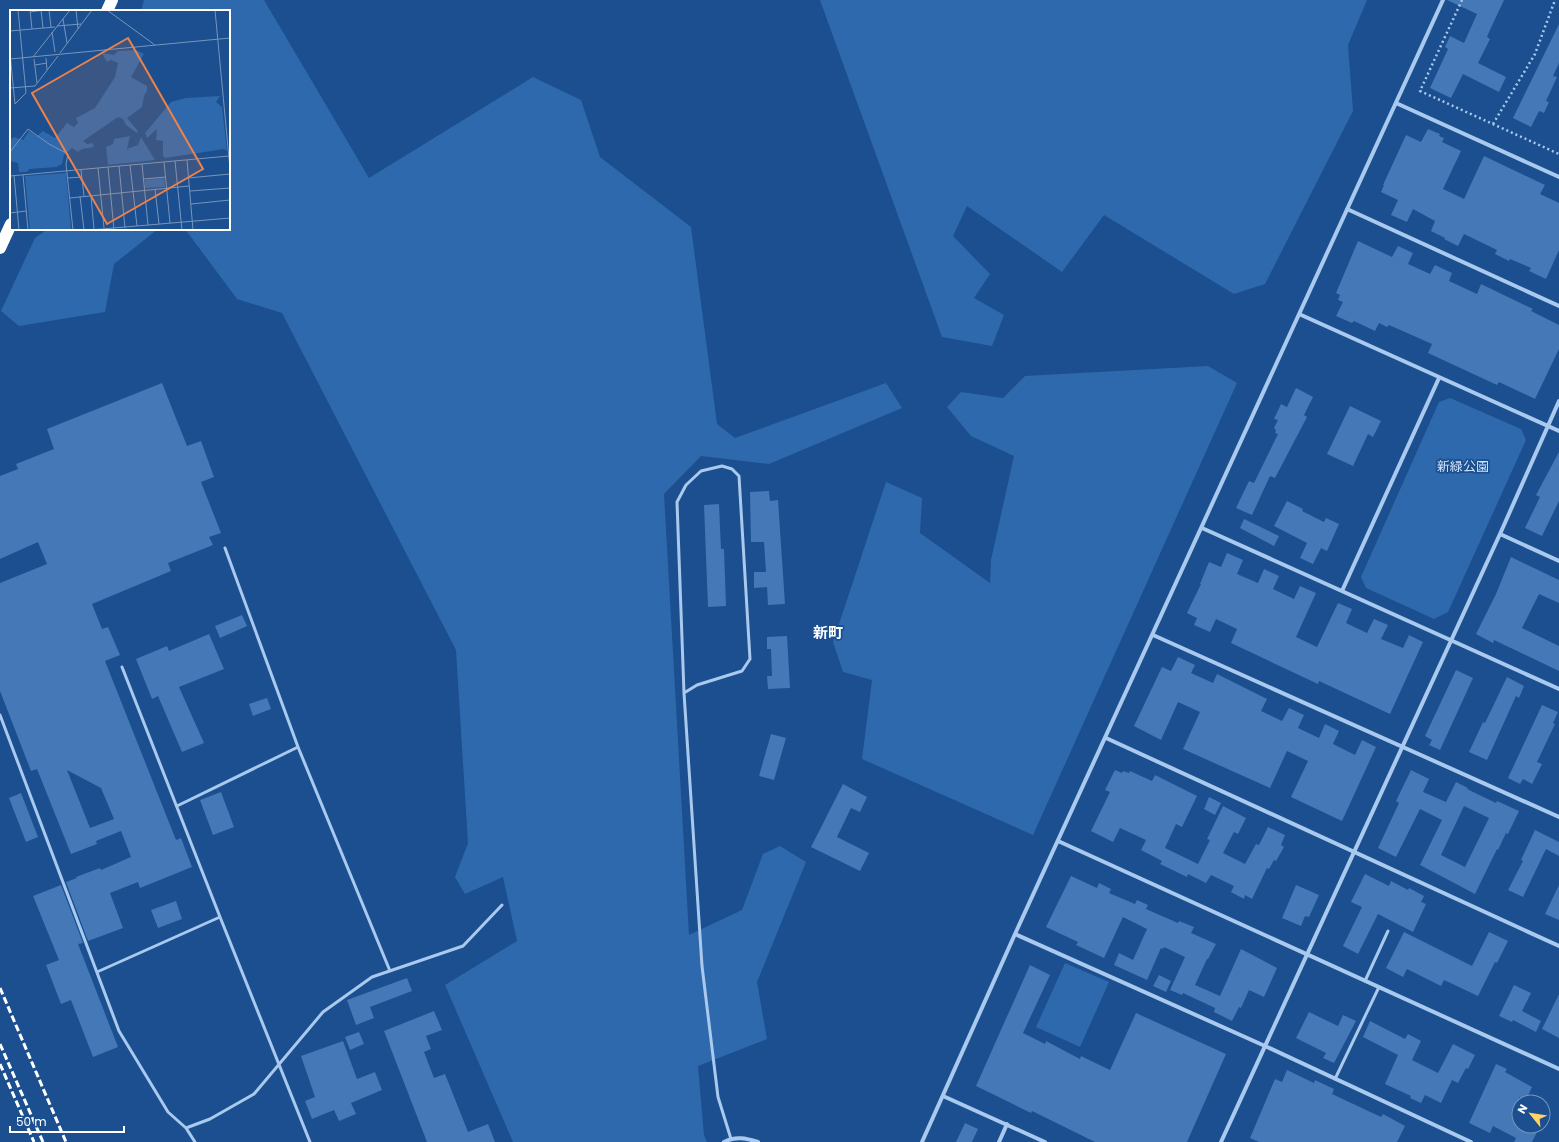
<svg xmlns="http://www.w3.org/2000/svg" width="1559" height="1142" font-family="Poppins,'Noto Sans JP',sans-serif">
  <rect width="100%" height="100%" fill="#1b4f8f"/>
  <!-- green -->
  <path fill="#2e69ad" d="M144,0h120l105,178 164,-101 48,23 19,57 91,70 26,197 18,14 151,-55 16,25 -133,56 -68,-8 -37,38 25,441 53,-25 21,-56 17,-8 26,16 -49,120 10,57 -69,27 6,69 3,7h-194l-68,-157 72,-44 -14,-64 -38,17 -10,-17 13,-34 -12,-193 -174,-337 -45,-14 -52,-70h44v-218h-88z
    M820,0h547l-19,45 5,66 -88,173 -31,10 -130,-79 -42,57 -95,-66 -14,30 37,38 -16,24 30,17 -12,31 -50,-9z
    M48,229h110l-44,35 -9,48 -86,14 -18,-15 34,-73z
    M1208,366l29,17 -204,452 -171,-76 10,-79 -29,-8 -10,-30 53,-160 36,16 -2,35 70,50 1,-23 23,-104 -43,-20 -24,-29 14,-15 42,6 22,-22z
    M1450,398l71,31 5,11 -78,172 -14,7 -68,-31 -5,-11 78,-175z
    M1065,963l44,19 -29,65 -44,-20z"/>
  <!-- building -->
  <path fill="#4478b7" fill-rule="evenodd" d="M1447,0h57l-15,32 -2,5 3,2 -12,24 28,14 -7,15 -36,-18 -12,24 -21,-10 18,-39 -3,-2 5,-11 14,7 13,-29z
    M1559,24v39l-6,13 4,1 -11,24 3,1 -5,11 -5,-2 -8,16 -18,-9z
    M1428,129l12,5 -1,2 5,2 -2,4 19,9 -18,38 21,10 20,-43 61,29 -5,9 19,9v47l-13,29 -17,-8 2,-3 -21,-9 -1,2 -14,-7 2,-4 -33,-16 -6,12 -14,-7 1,-1 -14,-7 4,-10 -22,-12 -6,13 -16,-7 7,-15 -17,-8 3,-7h-1l23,-50 15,7z
    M1358,241l34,16 6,-11 15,7 -5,11 22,10 5,-9 17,8 -3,8 28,13 4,-10 52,25 -2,2 28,14v24l-24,50 -36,-17 -2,3 -69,-32 4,-9 -43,-19 -2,2 -8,-4 -4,8 -21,-10 -2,2 -16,-7 7,-14 -5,-2 2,-5 -4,-2z
    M162,383l25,63 14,-5 13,36 -13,5 20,51 -12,4 4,8 -45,18 3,8 -79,33 10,25 6,-2 12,28 -15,6 71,179 5,-2 11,29 -52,21 -2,-6 -28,11 13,35 -35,13 -22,-59 11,-4 -1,-1 24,-9 1,2 30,-13 -10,-26 -25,10 1,3 -26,10 -34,-85 -6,2 -31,-80v-108l47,-19 -9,-22 -38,17v-83l18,-7 -2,-5 38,-15 -7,-20zM67,770l34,18 13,31 -24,9z
    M1296,388l17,9 -9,18 3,2 -32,61 -5,-2 -18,39 -16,-7 13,-27 5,2 24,-49 -3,-1 1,-3 -2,-2 4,-8 -4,-1 7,-15 6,3z
    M1350,406l31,15 -8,16 -5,-3 -15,32 -26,-12z
    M1559,452v49l-17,35 -17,-8 15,-31 -4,-2z
    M769,491l1,10 8,-1 7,104 -17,1 -1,-18 -13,1v-16h12l-2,-30h-13l-1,-50z
    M1287,501l16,8 -1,2 22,11 2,-4 13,6 -12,27 -6,-3 -8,16 -13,-6 7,-15 -33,-17z
    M719,504l2,45h3l2,57 -18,1 -4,-102z
    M1244,519l35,17 -5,10 -34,-18z
    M1227,553l16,7 -6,14 21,9 6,-14 15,7 -6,13 21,10 6,-13 16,7 -20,44 21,10 21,-44 14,6 -6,14 21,10 7,-14 14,6 -7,14 22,9 6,-13 14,7 -33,72 -71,-33 -1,3 -87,-41 6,-14 -21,-10 -6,13 -16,-7 3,-7 -10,-5 14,-29h-1l9,-22 12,5z
    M1511,557l48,23v23l-20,-9 -17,34 37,18v25l-65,-31 -1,3 -17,-9 20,-40z
    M242,615l5,11 -27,12 -5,-12z
    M209,634l15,35 -45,18 25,56 -22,9 -24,-56 -6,3 -16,-40 31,-13 2,5z
    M787,636l3,52 -22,1 -1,-13h5l-1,-27h-4v-12z
    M1178,657l17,8 -4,8 22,10 4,-9 50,25 -6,12 21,10 7,-13 15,7 -6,13 21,10 6,-14 14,7 -6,13 22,11 7,-15 14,7 -34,74 -51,-24 17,-36 -21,-10 -17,37 -87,-39 17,-37 -22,-10 -17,38 -27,-14 28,-59 9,4z
    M1456,670l17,8 -33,72 -11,-5 3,-5 -7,-4z
    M1507,677l17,9 -5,12 -3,-2 -29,64 -18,-8 14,-30 2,1z
    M267,698l4,11 -18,7 -4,-12z
    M1542,705l16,7 -5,11 2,1 -18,38 5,2 -10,20 -9,-5 -3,5 -12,-6z
    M771,734l15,4 -12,42 -15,-4z
    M1115,770l7,3 1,-2 6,2 1,-2 22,10 3,-6 42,21 -15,31 -6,-3 -11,24 33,16 12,-24 -3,-1 16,-33 23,12 -8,16 -4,-2 -11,21 22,11 11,-20 3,1 9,-18 17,8 -4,10 3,2 -8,14 -2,-1 -5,9 -2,-1 -15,31 -7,-4 -1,4 -13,-7 3,-6 -23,-11 -5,8 -18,-9 -1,3 -27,-13 2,-3 -21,-11 5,-10 -26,-12 -7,14 -22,-11 19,-39 -5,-2z
    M1411,770l18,9 -6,13 23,10 10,-20 12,6 -1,1 29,14 1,-2 22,10 -11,23 -2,-1 -8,17 -1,-1 -22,45 -55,-29 22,-45 -22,-11 -24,48 -18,-9 21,-45 -3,-2zM1464,806l25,12 -24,49 -24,-12z
    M843,784l24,13 -7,15 -9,-4 -14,29 32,16 -9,18 -49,-24z
    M221,792l13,35 -21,8 -13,-35z
    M21,793l17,44 -12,5 -17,-44z
    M1209,797l12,6 -6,12 -11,-6z
    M1535,830l24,12v14l-13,-7 -23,48 -15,-7 15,-29 -2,-1z
    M1365,874l24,12 2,-5 17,9 1,-2 15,8 -3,6 5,2 -13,28 -35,-18 -20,40 -15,-8 19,-39 -11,-5z
    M1071,876l26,12 2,-5 12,6 -2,4 26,11 2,-4 11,5 -2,4 32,14 1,-2 15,6 -3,6 25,11 -8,15h-1l-12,26 25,11 21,-47 36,19 -13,29 -15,-7 -8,18 -2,-1 -7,14 -18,-9 1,-4 -32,-15 -1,2 -12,-5 15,-33 -21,-10 -1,2 -2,-1 -14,32 -33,-15 5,-12 14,7 14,-31 -24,-12 -19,41 -28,-13 2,-3 -32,-15z
    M61,885l22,58 -5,1 40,103 -25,10 -22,-57 -10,4 -15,-39 13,-5 -26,-64z
    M1296,885l23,10 -10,22 -4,-1 -4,10 -19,-8z
    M1559,885v35l-14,-6z
    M176,901l6,18 -24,9 -7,-18z
    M1404,932l68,34 17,-34 19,9 -11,22 -2,-1 -17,34 -34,-16 -3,6 -34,-17 -4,8 -17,-9z
    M1030,965l20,10 -27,58 22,11 1,-3 34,18 1,-3 29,14 26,-57 90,41 -39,88h-92l-63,-31 -1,2 -55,-27z
    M1159,975l12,6 -5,11 -13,-6z
    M407,978l5,13 -42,16 4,11 -18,7 -9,-25z
    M1514,985l17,8 -9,18 19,10 -5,11 -23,-12 -1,2 -13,-6z
    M1559,994v44l-17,-9z
    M434,1011l8,19 -16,6 5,13 -7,3 10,26 11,-4 23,58 20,-8 7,18h-68l-43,-111z
    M1309,1012l29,14 5,-11 13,6 -22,42 -11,-5 3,-5 -30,-15z
    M1370,1021l35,18 3,-5 13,7 -9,19 26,13 15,-29 22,11 -7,14 -2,-1 -8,15 -6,-3 -11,23 -16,-8 -4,8 -11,-5 1,-2 -26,-12 13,-29 -35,-18z
    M359,1032l5,12 -14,6 -5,-13z
    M343,1041l14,38 18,-7 7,18 -31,13 5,11 -17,7 -5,-11 -22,9 -7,-18 10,-4 -14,-41z
    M1496,1064l11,5 -2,3 27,15 -6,13 -7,-3v29h21l-8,16h-18l2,-4 -23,-12 -3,7 -21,-10z
    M1287,1070l27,13 1,-3 19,9 -2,5 49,23 2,-3 22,12 -8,16h-138l-9,-4 25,-59 7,3z
    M965,1123l13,6 -6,13h-16z"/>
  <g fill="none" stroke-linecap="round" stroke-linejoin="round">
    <!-- path -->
    <path stroke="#a9c9ee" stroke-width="2.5" stroke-dasharray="2 3" stroke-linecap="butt" d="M1462,0l-42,91 139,63
      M1493,124l42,-70 20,-54"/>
    <!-- lane -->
    <path stroke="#a9c9ee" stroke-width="3" d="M225,548l73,199 92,224
      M122,667l98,250 90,225
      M684,693l13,-8 45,-14 8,-12 -11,-183 -7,-7 -10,-3 -21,5 -15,14 -9,17 7,191 18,273 16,131 13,42
      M0,715l119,316 49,81 18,16
      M177,806l121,-59
      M97,972l123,-55
      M1365,981l23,-50
      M1335,1079l44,-92
      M195,1142l-9,-14 24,-9 44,-25 69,-82 49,-35 91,-31 39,-41"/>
    <!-- street -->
    <path stroke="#a9c9ee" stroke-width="4" d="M1396,103l163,74
      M1347,209l212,97
      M1299,314l260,117
      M1202,528l357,161
      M1500,534l59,27
      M1342,591l97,-213
      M1153,635l406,182
      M1106,738l453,208
      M1058,841l501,228
      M1015,934l250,112 206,96
      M943,1096l102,46
      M724,1142c11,-6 22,-4 34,0
      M922,1142l93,-208 428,-934
      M999,1142l8,-18
      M1221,1142l279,-608 59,-133"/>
    <!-- highway -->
    <path stroke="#fff" stroke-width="12" d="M107,11l5,-11
      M0,248l11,-24"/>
    <!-- rail -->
    <path stroke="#fff" stroke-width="3" stroke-dasharray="7 3" stroke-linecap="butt" d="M0,988l66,154
      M0,1044l43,98
      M0,1064l34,78"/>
  </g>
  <g text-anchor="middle" stroke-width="3.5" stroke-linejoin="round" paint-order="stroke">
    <!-- park labels -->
    <g font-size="13" fill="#cfe3fa" stroke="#1b4f8f">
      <text x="1463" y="471">新緑公園</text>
    </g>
    <!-- quarter labels -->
    <g font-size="15" font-weight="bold" fill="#fff" stroke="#1b4f8f">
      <text x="828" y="638">新町</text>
    </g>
  </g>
  <!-- overview -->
  <g transform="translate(10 10)">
    <rect width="220" height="220" fill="#1b4f8f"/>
    <path d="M126,40l8,4 -13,23 16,9v5l-3,5 -2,11 -15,11 11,13 -1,2 -11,-8 -3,-6 -5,-2 -35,24 4,3 6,-1 1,4 -12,2 -4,3 -6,-4 -8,7 -2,9 -6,3 -27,2 -2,3h-8l-1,-9 -8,-2v-21l4,-3 9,3 6,-9 8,5 6,-5 12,7 12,-15 7,4 4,-4 -2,-5 19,-10 20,-31 3,-14 -7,-3 -4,2 -5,-9 12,2 4,-4zM210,86l-4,6 6,5 5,44 -3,-2 -59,9 -2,-2v-15l-7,-1 1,-11 -10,9 -2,-5 26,-31 15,-4zM120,126l-3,13 11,-4 3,-8 14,23 -47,5 -2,-18 7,-3 1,-5zM56,163l5,56 -41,1 -5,-54zM154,168l1,9 -20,1v-8z" fill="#2e69ad"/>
    <path fill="none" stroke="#7695bc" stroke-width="1" d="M20,0l2,19M31,0l2,18M39,0l2,17M66,0l2,19M97,0l48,35M205,0l15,159M20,2l14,-2M53,9l4,24M47,16l24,-2M0,21l45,-4M42,22l3,20M0,43l5,51M50,43l32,-43M23,47l37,-47M36,48l1,12M0,49l220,-21M24,49l3,24M25,55l12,-2M0,78l25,-2 23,-30M5,94l11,-11 -8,-83M0,142l18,-23 21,15 19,10 -2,10 7,66M177,150l6,70M165,151l7,69M154,152l6,61M132,154l6,61M120,155l7,61M109,156l6,62M98,157l6,63M88,158l6,60M71,160l3,26M4,165l5,55M13,165l5,55M0,166l219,-20M58,168l14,-1M178,168l42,-4M133,169l23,-2M145,179l4,35M180,181l40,-3M70,186l4,34M81,186l3,33M60,188l119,-12M181,194l39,-4M0,203l16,-2M80,220l140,-12"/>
    <path fill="#ee8249" fill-opacity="0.15" stroke="#ee8249" stroke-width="2" d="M118,28l75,131 -96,55 -75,-131z"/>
    <rect width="220" height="220" fill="none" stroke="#fff" stroke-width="2"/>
  </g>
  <!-- north arrow -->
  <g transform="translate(1531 1114) rotate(300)"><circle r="19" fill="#1b4f8f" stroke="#7695bc"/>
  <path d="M0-3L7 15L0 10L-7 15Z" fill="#ffd166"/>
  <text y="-6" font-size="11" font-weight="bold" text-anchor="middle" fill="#ffffff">N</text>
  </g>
  <!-- scale -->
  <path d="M10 1126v6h114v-6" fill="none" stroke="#ffffff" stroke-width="2"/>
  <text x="16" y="1126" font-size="12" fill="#ffffff" stroke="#1b4f8f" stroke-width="3" paint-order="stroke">50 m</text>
</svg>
